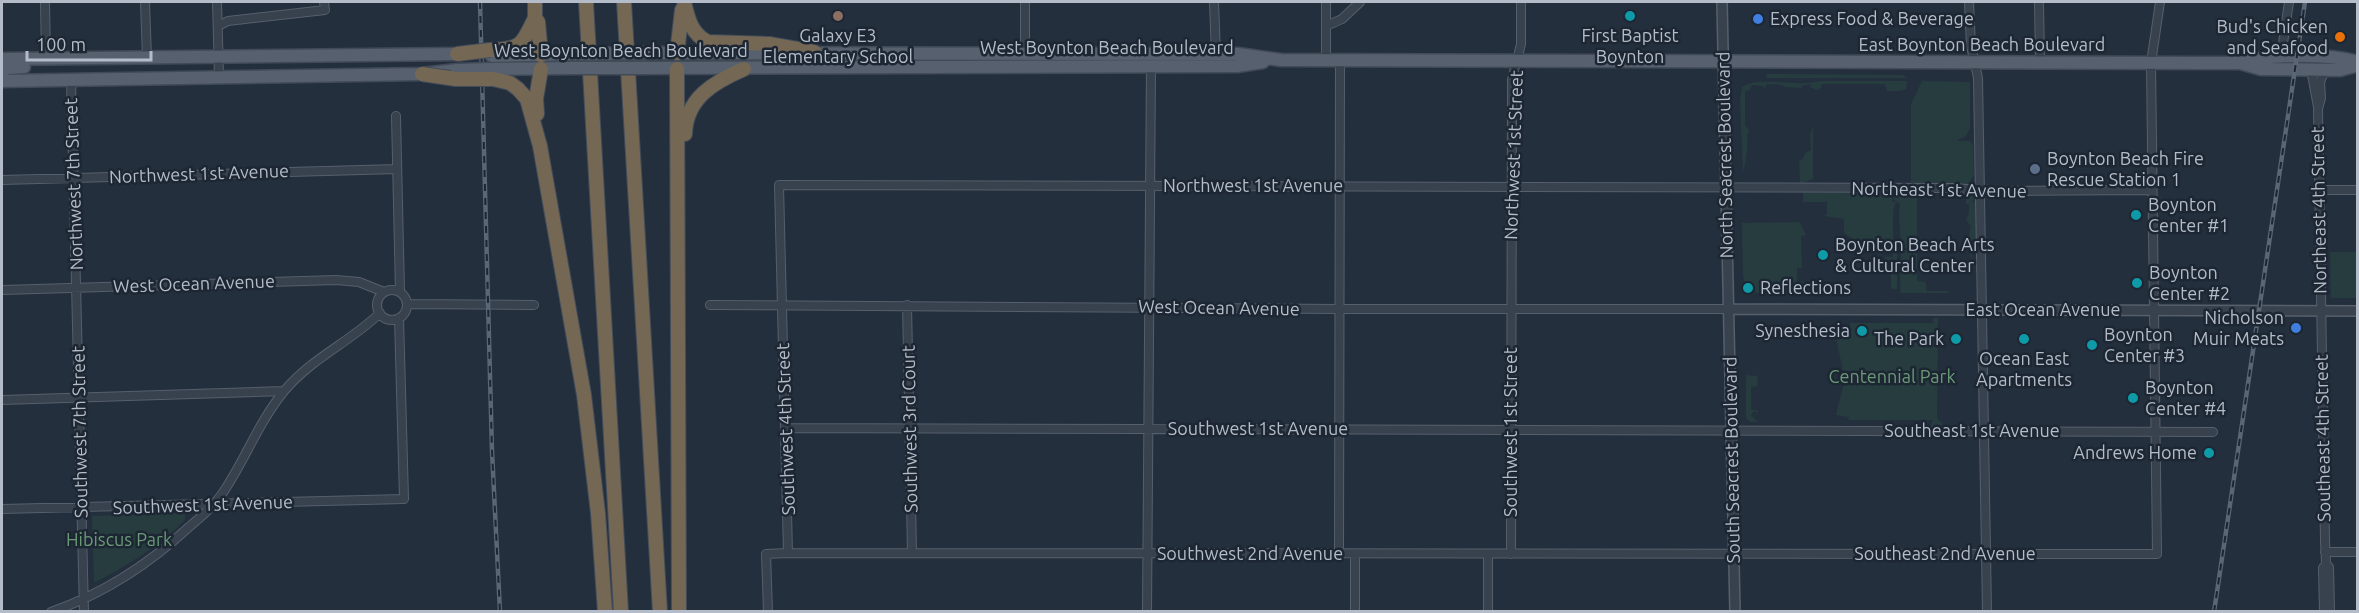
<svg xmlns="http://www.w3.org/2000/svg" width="2359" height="613" font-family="Ubuntu,sans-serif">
  <rect width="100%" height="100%" fill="#242f3e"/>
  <!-- green -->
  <path fill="#263c3f" d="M1766,74l137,1 4,3h-140z
    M1819,81h88l-1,8 -5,2h-14l-2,-7h-64v4l-4,2 -7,-3 1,-3 -10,2 1,2 -17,-1 -3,-2 -15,-1 -3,5 -1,-3 -11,-1 -2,5 -5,1v34l5,7 -3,2c1,9 0,28 -4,37l-3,-70 2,-14c18,-12 55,1 77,-6z
    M1922,81l48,1v46l-4,8 -10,5h13l4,3 1,31 -6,9 -57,-1v-79z
    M1813,126v53l-13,5 -1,-23 3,-1 4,-8 5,-2 -1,-15z
    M1803,193h44l4,1 1,3v-3l5,-1h35v9h4l-3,9v29h-39l-10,-7v-14l-20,-3 3,-2v-12h-24z
    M1894,193l30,1 -1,2h-6v52h-16l-2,-35 1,-9 -6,-4z
    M1960,193h10l5,4 -3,6 3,-2 1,43 -4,8v8l-3,-10h-3l1,-5 3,-1 -2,-5 3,-13 -5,-6 3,-7v-9h-3v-8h-6z
    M1800,222l6,13 -5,1 1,32h-5v13l9,1v11h-50l-3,-10 -9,-2 -1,-6 -1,-52z
    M1893,250h4v39h-6v-19h-10l2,-5h2v-8h8z
    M1901,250h16v31l9,1v9h21l3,2h-50z
    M2330,252h27v46h-26z
    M1933,318h5l-1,100 6,6 -1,2h-12l3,-6h-85l1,-3 -13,-2 8,-32h6v-12h-7l-7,-33h6v-6h8v-9h83z
    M1746,375l12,1 -1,10 -6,1v23h6l1,3 -4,-2 -3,4 7,7h-8l-4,-4z
    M185,513v7c-25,26 -59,46 -91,63l-2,-67z"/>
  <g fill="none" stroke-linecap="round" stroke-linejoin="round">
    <!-- minor casing -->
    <g stroke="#565f6c" stroke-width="10">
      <path id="minor" d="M45,2l1,57
        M145,2l2,56
        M217,2l2,74
        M1214,2l2,52
        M1326,2v58
        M1969,2l2,44 7,32 9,534
        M2039,2l1,60
        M218,26l10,-5 97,-11 -1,-8
        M1326,26l16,-7 18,-17
        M1023,52l2,-10v-40
        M2281,57l8,-55
        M2311,69l7,38
        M2325,70l-5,12 1,16 -3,11 7,432 1,23 3,3 1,45
        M71,80l13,532
        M396,116l4,176
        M2,180l395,-11
        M2319,190h39
        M2,290l334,-10 23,2 25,10
        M377 305a15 15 0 1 1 30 0a15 15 0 1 1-30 0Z
        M407,304l127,1
        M710,305l629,4h389
        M907,305l5,247
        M2,400l282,-9
        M786,428l1427,4
        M2,509l402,-10 -5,-181
        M2325,552h33
        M788,553l-9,-368 1175,3 38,3 160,-1
        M1339,554l1,-494
        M1355,554v58
        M1488,554v58
        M1511,554l1,-474 9,-36v-42
        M51,612c52,-18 98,-48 138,-85 13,-11 26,-22 35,-36 22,-33 35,-70 61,-101 27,-32 65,-48 95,-77
        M768,612l-2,-58 22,-1 1369,1 -6,-491 9,-61
        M1147,612l4,-547
        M2324,612l-1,-44 3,-4"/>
    </g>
    <!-- tertiary casing -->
    <g stroke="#565f6c" stroke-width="12">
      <path id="tertiary" d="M1722,2l13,610
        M1728,309l630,2"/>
    </g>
    <!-- primary casing -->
    <g stroke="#414a57" stroke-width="15">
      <path id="primary" d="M646,53l570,1h22l43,6 922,3h37l21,6 79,1 18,-5
        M492,56l78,-2
        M2,59l455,-5
        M2240,63c32,-9 86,-10 118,-1
        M647,68l590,-2 26,-4
        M491,69l79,-1
        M2,71l6,-3 16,-1
        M2,81l420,-7 35,-4"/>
    </g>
    <!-- motorway casing -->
    <g stroke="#434c59" stroke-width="16">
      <path id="motorway" d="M535,2v16l3,4 3,33
        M586,2l35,610
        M624,2l36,610
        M684,2c4,16 7,32 24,40l61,2 45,8
        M490,50c33,-1 32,-6 45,-32
        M677,53l5,-43
        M677,69l2,543
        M493,79l17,4 8,6 9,10 13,47 44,249 14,118 7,99
        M537,114l-1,-15 5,-30
        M685,134c1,-36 29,-52 59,-65"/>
    </g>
    <!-- minor -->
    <use href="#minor" stroke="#38414e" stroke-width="8"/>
    <!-- tertiary -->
    <use href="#tertiary" stroke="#38414e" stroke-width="9"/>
    <!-- primary -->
    <use href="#primary" stroke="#56606e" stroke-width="12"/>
    <!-- motorway -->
    <use href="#motorway" stroke="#746855" stroke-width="14"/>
    <!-- rail casing -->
    <g stroke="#5a6575" stroke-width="4.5">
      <path id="rail" d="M480,2l12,449 8,161
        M2214,612l91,-610"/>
    </g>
    <!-- rail -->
    <use href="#rail" stroke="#1d2633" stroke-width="2" stroke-dasharray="7" stroke-linecap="butt"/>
    <!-- primary-bridge casing -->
    <g stroke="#414a57" stroke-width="15" stroke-linecap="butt">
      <path id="primary-bridge" d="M570,54l76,-1
        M570,68h77
        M457,70l34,-1"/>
    </g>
    <!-- motorway-bridge casing -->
    <g stroke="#434c59" stroke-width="16" stroke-linecap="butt">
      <path id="motorway-bridge" d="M457,54l33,-4
        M422,74l34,5h37"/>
    </g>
    <!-- primary-bridge -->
    <use href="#primary-bridge" stroke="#56606e" stroke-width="12"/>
    <!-- motorway-bridge -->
    <use href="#motorway-bridge" stroke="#746855" stroke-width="14"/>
  </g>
  <!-- markers -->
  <circle fill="#8d6e63" stroke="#1d2633" stroke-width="2" cx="838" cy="16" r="6"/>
  <g fill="#0f9aa8" stroke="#1d2633" stroke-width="2">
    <circle cx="1630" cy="16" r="6"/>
    <circle cx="2136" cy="215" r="6"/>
    <circle cx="1823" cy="255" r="6"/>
    <circle cx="2137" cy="283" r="6"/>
    <circle cx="1748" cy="288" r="6"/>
    <circle cx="1862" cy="331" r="6"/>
    <circle cx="1956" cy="339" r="6"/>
    <circle cx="2024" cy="339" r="6"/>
    <circle cx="2092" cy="345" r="6"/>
    <circle cx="2133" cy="398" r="6"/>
    <circle cx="2209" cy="453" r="6"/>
  </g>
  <g fill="#3f7fe0" stroke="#1d2633" stroke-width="2">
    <circle cx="1758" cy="19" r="6"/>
    <circle cx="2296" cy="328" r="6"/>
  </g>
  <circle fill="#e8710a" stroke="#1d2633" stroke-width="2" cx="2340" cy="37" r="6"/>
  <circle fill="#5c6f8a" stroke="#1d2633" stroke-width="2" cx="2035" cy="169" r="6"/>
  <g text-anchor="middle" stroke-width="5" stroke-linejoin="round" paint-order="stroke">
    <!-- poi labels -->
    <g font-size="18" fill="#b4bcc9" stroke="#1d2633" text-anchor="start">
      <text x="1770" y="25">Express Food &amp; Beverage</text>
      <text x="2328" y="33" text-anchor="end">Bud's Chicken<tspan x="2328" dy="21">and Seafood</tspan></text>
      <text x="838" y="42" text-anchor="middle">Galaxy E3<tspan x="838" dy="21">Elementary School</tspan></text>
      <text x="1630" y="42" text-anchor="middle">First Baptist<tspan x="1630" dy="21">Boynton</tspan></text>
      <text x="2047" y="165">Boynton Beach Fire<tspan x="2047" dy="21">Rescue Station 1</tspan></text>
      <text x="2148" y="211">Boynton<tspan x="2148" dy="21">Center #1</tspan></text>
      <text x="1835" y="251">Boynton Beach Arts<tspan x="1835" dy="21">&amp; Cultural Center</tspan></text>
      <text x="2149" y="279">Boynton<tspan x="2149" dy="21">Center #2</tspan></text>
      <text x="1760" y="294">Reflections</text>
      <text x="2284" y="324" text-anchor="end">Nicholson<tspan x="2284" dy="21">Muir Meats</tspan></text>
      <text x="1850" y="337" text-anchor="end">Synesthesia</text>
      <text x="2104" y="341">Boynton<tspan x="2104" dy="21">Center #3</tspan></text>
      <text x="1944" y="345" text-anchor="end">The Park</text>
      <text x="2024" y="365" text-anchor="middle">Ocean East<tspan x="2024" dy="21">Apartments</tspan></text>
      <text x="2145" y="394">Boynton<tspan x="2145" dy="21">Center #4</tspan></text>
      <text x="2197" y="459" text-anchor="end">Andrews Home</text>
    </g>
    <!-- street labels -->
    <g font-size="18" fill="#b4bcc9" stroke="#1d2633">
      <text x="1982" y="51">East Boynton Beach Boulevard</text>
      <text x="1107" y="54">West Boynton Beach Boulevard</text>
      <text x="621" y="57">West Boynton Beach Boulevard</text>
      <text transform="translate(1514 155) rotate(-88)" y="6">Northwest 1st Street</text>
      <text transform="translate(1725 155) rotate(-91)" y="6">North Seacrest Boulevard</text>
      <text transform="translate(199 174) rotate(-2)" y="6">Northwest 1st Avenue</text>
      <text transform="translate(74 184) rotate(-92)" y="6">Northwest 7th Street</text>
      <text x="1253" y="192">Northwest 1st Avenue</text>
      <text transform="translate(1939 190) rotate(1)" y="6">Northeast 1st Avenue</text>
      <text transform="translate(2319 210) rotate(-91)" y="6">Northeast 4th Street</text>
      <text transform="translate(194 284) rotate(-2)" y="6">West Ocean Avenue</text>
      <text transform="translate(1219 308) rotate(1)" y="6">West Ocean Avenue</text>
      <text x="2043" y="316">East Ocean Avenue</text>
      <text transform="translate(786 429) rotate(-92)" y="6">Southwest 4th Street</text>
      <text transform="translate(910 429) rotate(-91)" y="6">Southwest 3rd Court</text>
      <text x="1258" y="435">Southwest 1st Avenue</text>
      <text x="1972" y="437">Southeast 1st Avenue</text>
      <text transform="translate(80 432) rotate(-91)" y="6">Southwest 7th Street</text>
      <text transform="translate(1511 432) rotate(-90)" y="6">Southwest 1st Street</text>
      <text transform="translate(2323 438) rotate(-91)" y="6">Southeast 4th Street</text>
      <text transform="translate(1732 460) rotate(-91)" y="6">South Seacrest Boulevard</text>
      <text transform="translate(203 505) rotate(-2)" y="6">Southwest 1st Avenue</text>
      <text x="1250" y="560">Southwest 2nd Avenue</text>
      <text x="1945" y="560">Southeast 2nd Avenue</text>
    </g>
    <!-- park labels -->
    <g font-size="18" fill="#6b9a76" stroke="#1d2633">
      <text x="1892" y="383">Centennial Park</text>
      <text x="119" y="546">Hibiscus Park</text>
    </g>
  </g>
  <!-- border -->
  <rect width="2359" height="613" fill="none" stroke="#b4bcc9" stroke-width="6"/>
  <!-- scale -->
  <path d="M27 51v9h124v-9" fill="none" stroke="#b4bcc9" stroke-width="3"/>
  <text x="36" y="51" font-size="18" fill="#b4bcc9" stroke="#1d2633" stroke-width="4.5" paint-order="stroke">100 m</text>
</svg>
